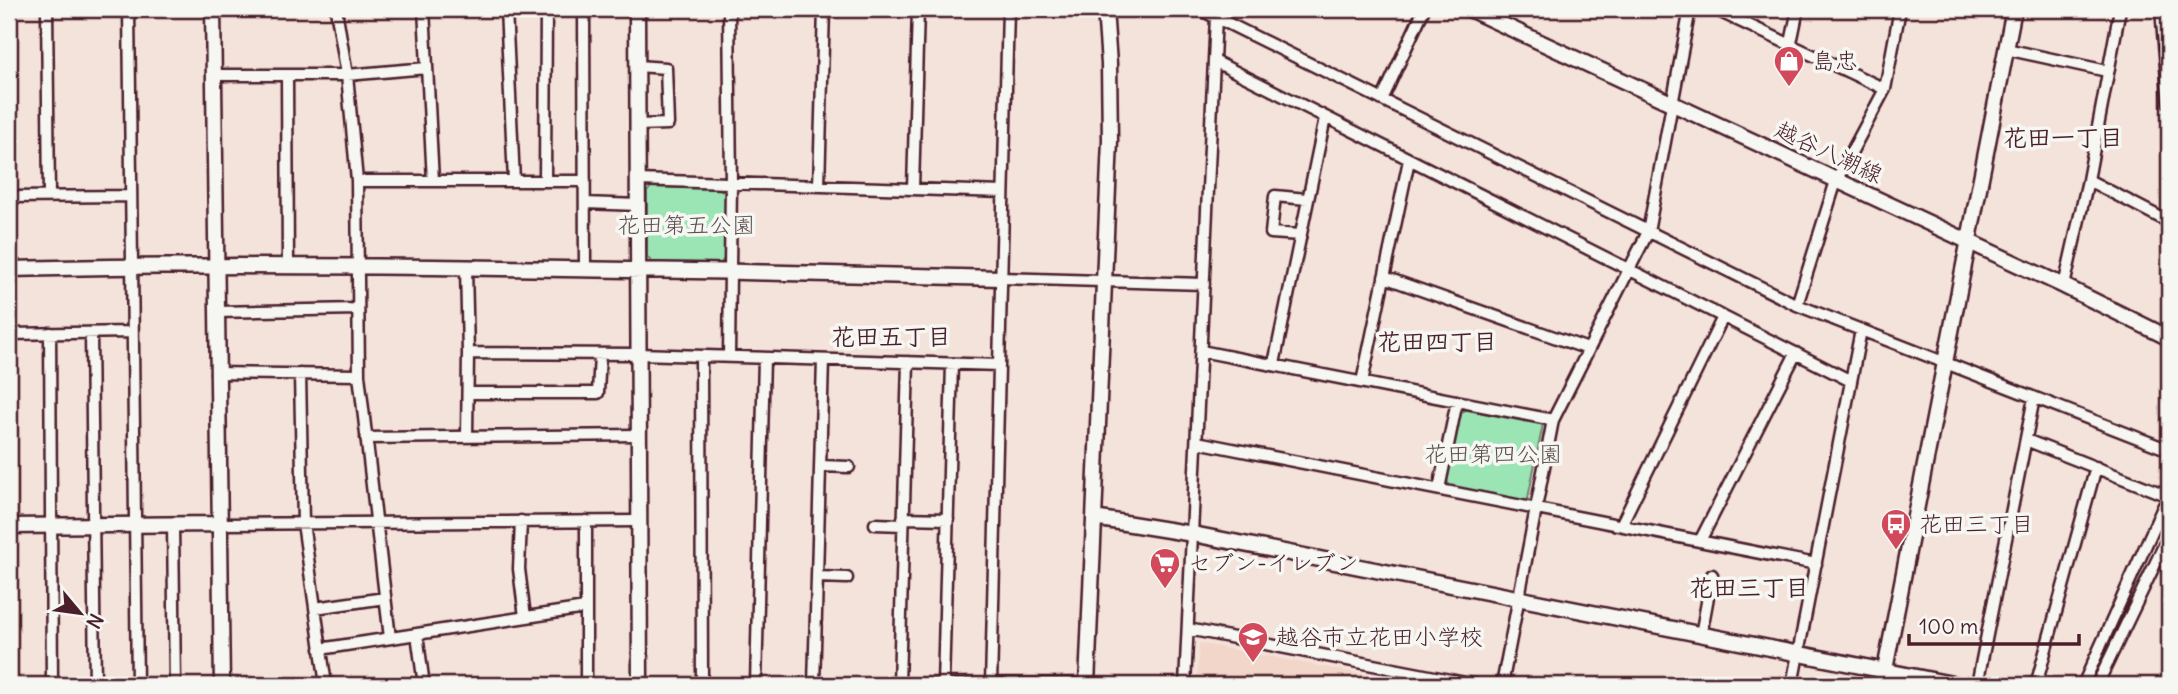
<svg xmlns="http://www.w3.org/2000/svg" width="2178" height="694" font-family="Delius,'Klee One',sans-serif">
  <rect width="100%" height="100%" fill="#f4e3da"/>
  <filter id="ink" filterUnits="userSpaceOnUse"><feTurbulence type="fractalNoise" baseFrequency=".0143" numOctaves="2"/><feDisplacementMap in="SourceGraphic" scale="14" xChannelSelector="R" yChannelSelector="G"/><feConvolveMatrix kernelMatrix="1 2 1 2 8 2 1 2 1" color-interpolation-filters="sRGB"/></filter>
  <g filter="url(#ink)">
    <!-- built -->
    <path fill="#f2d6c9" d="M1199,643l220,42h-222z"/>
    <!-- green -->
    <path fill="#9be5b5" stroke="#728270" stroke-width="2" d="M651,187l69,2 5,4v65l-5,6 -68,-2 -5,-5v-65z
      M1467,409l76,15 -16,79 -77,-17 -3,-5 14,-68z"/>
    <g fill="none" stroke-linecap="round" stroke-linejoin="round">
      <!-- street casing -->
      <g stroke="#4a1f2b" stroke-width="15">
        <path id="street" d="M47,9l2,188
          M129,9l8,676
          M336,9l11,66 10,106 2,194 31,263
          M424,9l9,172
          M506,9l8,172
          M584,9l1,260
          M1199,9l598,296 372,145
          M1714,9l171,80
          M2161,9l8,94
          M1791,43l7,-34
          M2006,49l101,22
          M1214,61l637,320
          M637,66l29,2 2,56 -30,1
          M214,75h133l80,-7
          M287,75l1,191
          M1382,100l42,-91
          M638,180l365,12
          M2088,180l81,42
          M357,181h228
          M545,181l1,-172
          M819,186l5,-177
          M913,189l5,-180
          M9,197l122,-1
          M585,203l53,2
          M1300,235l-29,-2 4,-37 32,3
          M466,268l2,85 -1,83
          M1384,277l204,72
          M1001,278l203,6
          M2064,286l24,-106 32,-171
          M1797,305l39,-124 49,-92 15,-80
          M216,312l142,-3
          M50,333l2,352
          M91,333l4,352
          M9,334l123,-2
          M1201,351l352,69
          M468,353l170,1 361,11
          M701,356l1,329
          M729,357l2,-174 -2,-174
          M1274,364l51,-246
          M216,373l143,2
          M300,374l3,149 23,162
          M1362,382l47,-222
          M468,393h130l2,-39
          M366,438l272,-3
          M2026,440l142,56 -85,189
          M1197,442l619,122
          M820,466l29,1
          M1439,489l18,-88
          M903,518l45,1
          M521,521l-2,48 6,48
          M173,524l2,161
          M219,524l419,-3
          M875,524l28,1
          M1621,525l102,-208
          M1700,541l96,-188
          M817,577l30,1
          M315,608l70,-10
          M1188,629l288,56
          M417,634l7,51
          M1701,635l11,-60
          M320,649l265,-41
          M586,685v-164
          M756,685l8,-327
          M814,685l9,-325
          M899,685l9,-323
          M910,685l177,-1
          M943,685l9,-321
          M991,685l17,-676
          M1185,685l31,-668
          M1502,685l51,-265 95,-188 42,-223
          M1792,685l69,-355
          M1977,685l57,-287
          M2036,685l60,-218
          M2097,685l72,-150"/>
      </g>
      <!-- secondary casing -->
      <g stroke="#4a1f2b" stroke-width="19">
        <path id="secondary" d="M213,9l9,676
          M637,9l3,676
          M1469,9l595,277 105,52
          M9,269c141,-4 283,-3 424,-2 189,2 379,6 568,11
          M1094,518l99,16 764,151
          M9,526l210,-2
          M1087,685l23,-545 -1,-76 -4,-55
          M1882,685l132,-676"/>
      </g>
      <!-- street -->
      <use href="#street" stroke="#f6f6f2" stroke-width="10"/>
      <!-- secondary -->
      <use href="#secondary" stroke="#f6f6f2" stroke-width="14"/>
    </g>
  </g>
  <!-- icons -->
  <defs>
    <g id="shop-pin" transform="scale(1.575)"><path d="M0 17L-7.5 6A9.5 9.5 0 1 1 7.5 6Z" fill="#d1495b" stroke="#f6f6f2"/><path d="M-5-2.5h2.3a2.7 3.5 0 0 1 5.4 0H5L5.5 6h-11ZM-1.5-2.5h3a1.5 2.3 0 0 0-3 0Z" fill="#fff"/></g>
    <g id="bus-pin" transform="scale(1.575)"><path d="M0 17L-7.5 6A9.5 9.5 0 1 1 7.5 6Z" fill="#d1495b" stroke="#f6f6f2"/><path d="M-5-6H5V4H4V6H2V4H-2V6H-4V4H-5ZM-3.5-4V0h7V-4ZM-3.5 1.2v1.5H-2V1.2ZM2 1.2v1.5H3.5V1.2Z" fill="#fff"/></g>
    <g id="supermarket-pin" transform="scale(1.575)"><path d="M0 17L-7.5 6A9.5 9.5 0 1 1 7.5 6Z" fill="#d1495b" stroke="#f6f6f2"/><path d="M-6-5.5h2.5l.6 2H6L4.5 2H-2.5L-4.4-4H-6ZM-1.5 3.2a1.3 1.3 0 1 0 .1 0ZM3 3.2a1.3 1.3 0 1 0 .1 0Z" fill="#fff"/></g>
    <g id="school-pin" transform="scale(1.575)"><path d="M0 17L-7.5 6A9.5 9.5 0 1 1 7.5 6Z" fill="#d1495b" stroke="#f6f6f2"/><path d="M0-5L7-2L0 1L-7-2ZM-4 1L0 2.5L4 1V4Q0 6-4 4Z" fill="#fff"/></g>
  </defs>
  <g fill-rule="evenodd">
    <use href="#shop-pin" x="1789" y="61"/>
    <use href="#bus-pin" x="1896" y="524"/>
    <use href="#supermarket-pin" x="1165" y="563"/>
    <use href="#school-pin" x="1253" y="637"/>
  </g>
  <g text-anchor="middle" stroke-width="7" stroke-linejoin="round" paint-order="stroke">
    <!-- poi labels -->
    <g font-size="23" fill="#4a1f2b" stroke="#f6f6f2" text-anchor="start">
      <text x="1812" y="69">島忠</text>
      <text x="1919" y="532">花田三丁目</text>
      <text x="1188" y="571">セブン-イレブン</text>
      <text x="1276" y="645">越谷市立花田小学校</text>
    </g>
    <!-- street labels -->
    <g font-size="23" fill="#4a1f2b" stroke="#f6f6f2">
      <text transform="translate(1829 152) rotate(25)" y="8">越谷八潮線</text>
    </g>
    <!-- park labels -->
    <g font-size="23" fill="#5e504e" stroke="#f6f6f2">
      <text x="686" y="233">花田第五公園</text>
      <text x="1493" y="462">花田第四公園</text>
    </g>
    <!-- neighbourhood labels -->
    <g font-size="24" font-weight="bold" fill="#4a1f2b" stroke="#f6f6f2">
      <text x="2063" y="146">花田一丁目</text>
      <text x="891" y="345">花田五丁目</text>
      <text x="1437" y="350">花田四丁目</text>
      <text x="1749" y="596">花田三丁目</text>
    </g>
  </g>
  <!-- margin -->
  <rect width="2178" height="694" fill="none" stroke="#f6f6f2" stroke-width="35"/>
  <rect x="18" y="18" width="2143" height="659" fill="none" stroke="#4a1f2b" stroke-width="2.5" filter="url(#ink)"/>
  <!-- north arrow -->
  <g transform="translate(80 613) rotate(119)" stroke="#f6f6f2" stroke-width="5" paint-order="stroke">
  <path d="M0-5L12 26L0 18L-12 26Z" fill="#4a1f2b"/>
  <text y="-10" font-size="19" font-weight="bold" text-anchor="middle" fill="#4a1f2b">N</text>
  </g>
  <!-- scale -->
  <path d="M1909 634v10h170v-10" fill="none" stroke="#4a1f2b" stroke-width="3.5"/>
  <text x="1919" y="634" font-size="21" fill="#4a1f2b" stroke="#f6f6f2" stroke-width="5" paint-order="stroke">100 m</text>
</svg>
